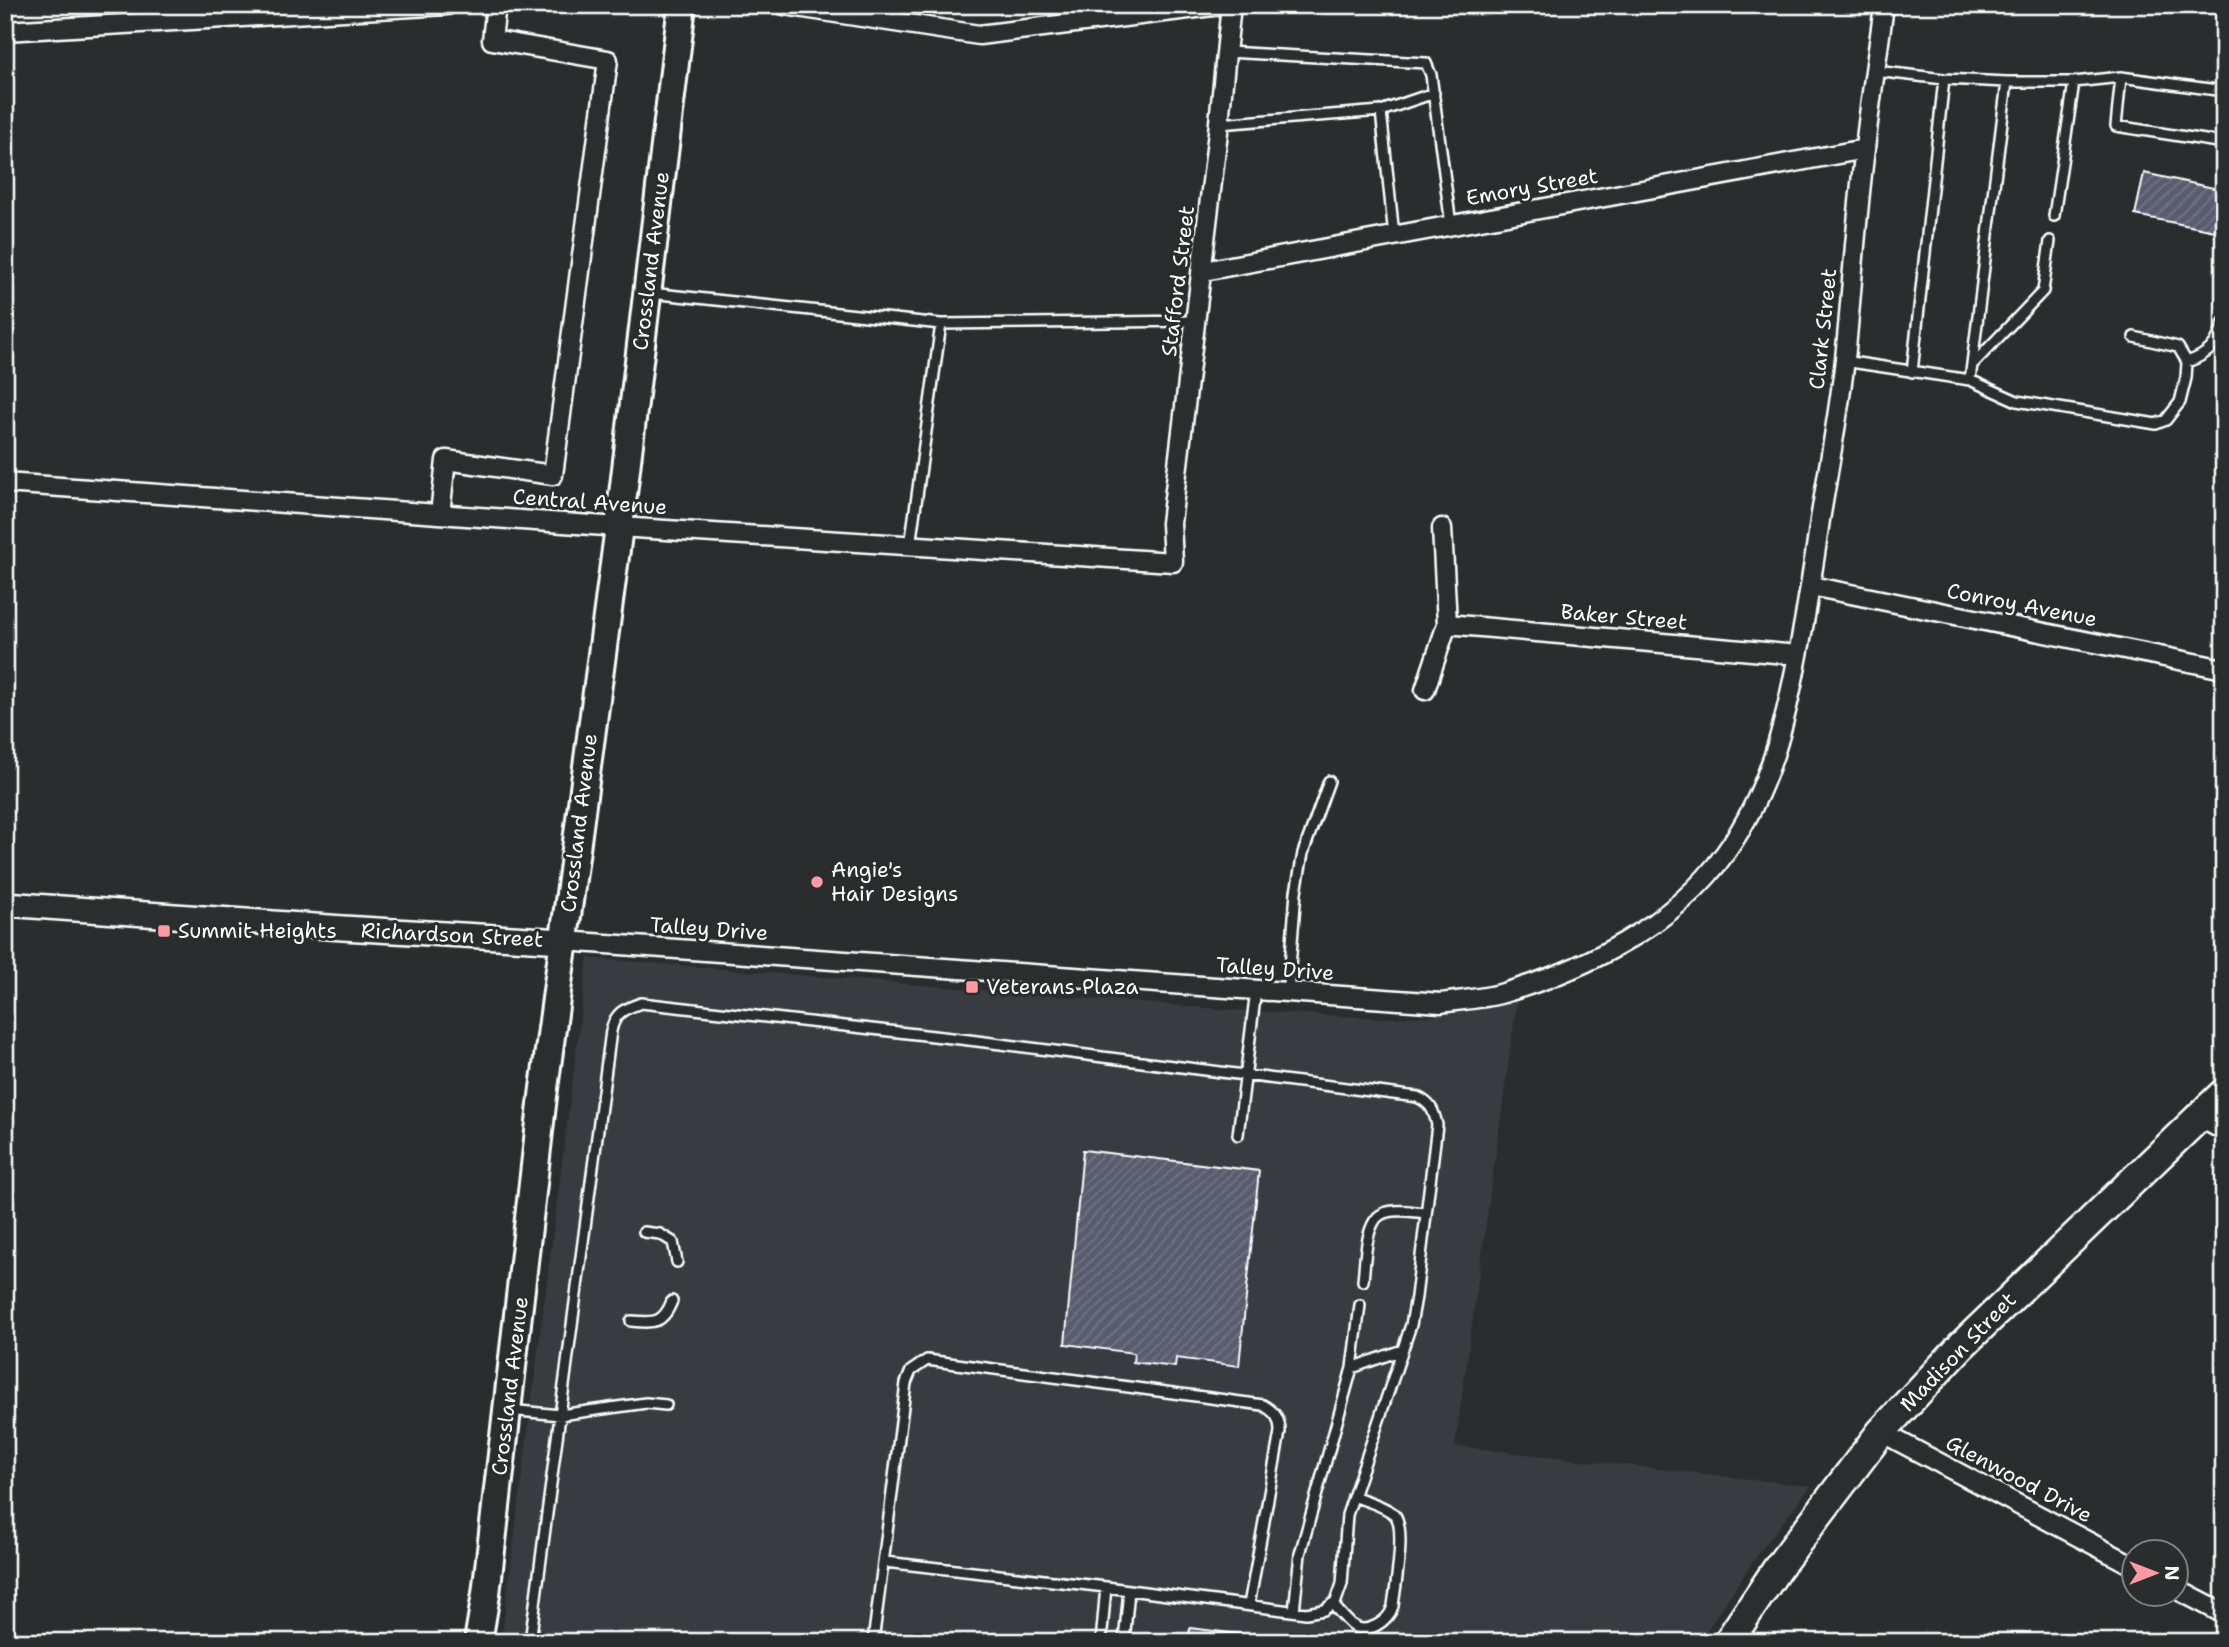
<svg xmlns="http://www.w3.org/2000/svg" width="2229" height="1647" font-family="'Shantell Sans',sans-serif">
  <defs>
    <pattern id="building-hatch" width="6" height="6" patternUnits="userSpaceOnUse" patternTransform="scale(1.75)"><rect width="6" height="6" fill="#595c6e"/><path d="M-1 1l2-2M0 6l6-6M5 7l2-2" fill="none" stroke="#727484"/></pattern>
  </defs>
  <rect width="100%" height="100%" fill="#2a2d2e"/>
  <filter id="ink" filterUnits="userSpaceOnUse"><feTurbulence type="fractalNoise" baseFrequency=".0143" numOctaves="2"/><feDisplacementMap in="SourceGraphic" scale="14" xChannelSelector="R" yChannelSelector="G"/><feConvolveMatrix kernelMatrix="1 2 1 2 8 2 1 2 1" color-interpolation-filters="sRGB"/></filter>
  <g filter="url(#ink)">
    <!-- built -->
    <path fill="#383b41" d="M588,958l642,52 150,8 51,-2 44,-5 42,-10 -62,445 356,40 -53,68 -59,88h-1198z"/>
    <!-- building -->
    <path fill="url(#building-hatch)" stroke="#fff" stroke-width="2" d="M2144,173l79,17 -8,41 -80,-16z
      M1083,1150l176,21 -20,195 -63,-8 -1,9 -42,-5 1,-9 -69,-9z
      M1190,1628l89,11 1,-4 38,5v2h-130z"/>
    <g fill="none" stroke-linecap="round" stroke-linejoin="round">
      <!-- service casing -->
      <g stroke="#fff" stroke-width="14">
        <path id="service" d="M1227,52l199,11 5,12 20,150
          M2121,77l103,14
          M2007,82h67l47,-5 -5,49 108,17
          M1381,111l53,-18
          M1219,124l162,-13 13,125
          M2054,216l20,-134
          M650,293l291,31 255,-3
          M1844,361l126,19 37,-298 -63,-3 -69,-8
          M2187,362c23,-8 30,-17 37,-40
          M1973,364l70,-73 7,-50
          M1912,372l32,-293
          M1970,380l47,21 139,23 10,-4 14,-18 6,-24 1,-16 -9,-15 -44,-10
          M910,546l31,-222
          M1288,992l8,-100 7,-39 26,-72
          M1238,1135l18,-145
          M644,1232l16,2 13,8 4,20
          M1363,1281c2,-17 2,-59 19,-67 12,-6 31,-2 44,-1
          M631,1321c23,2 32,3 41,-20
          M1352,1368l50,-18
          M509,1410l51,5 86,-12 20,2
          M1332,1604c6,6 13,15 20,21 15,11 37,-4 41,-19 2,-18 14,-80 1,-92 -11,-9 -28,-13 -41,-18
          M1294,1611l6,-57 52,-186 8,-63
          M530,1642l81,-611c4,-19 13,-22 30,-28l328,37 448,57c14,6 17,14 20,28l-21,172 -5,28 -64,190 -5,69 -6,17 -12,9 -18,3 -200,-26 -221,-25
          M873,1642l33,-259 5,-12 16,-11 336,45c12,7 17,13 17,27l-31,173
          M1101,1642l5,-55
          M1124,1642l5,-52"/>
      </g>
      <!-- minor casing -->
      <g stroke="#fff" stroke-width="23">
        <path id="minor" d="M784,5l195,30 242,-30
          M5,31l442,-26
          M1209,270l656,-121
          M5,483l614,44 554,35 -2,-39 47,-391 13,-127
          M440,514l6,-54 107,15 55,-415 -116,-20 4,-35
          M1811,586l413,83
          M1447,624l351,31
          M1425,690l22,-66 -5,-96
          M564,941l877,62c19,-3 40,-4 59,-9 84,-24 174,-68 226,-142 44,-62 59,-128 73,-202 8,-43 15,-87 21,-130 9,-54 19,-108 25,-161 7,-70 11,-141 20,-210 5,-48 13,-96 19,-144
          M2199,1117l25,14
          M1881,1432l253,134
          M2176,1589l48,25"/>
      </g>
      <!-- tertiary casing -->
      <g stroke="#fff" stroke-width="28">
        <path id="tertiary" d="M5,904l338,24 221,13"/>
      </g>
      <!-- secondary casing -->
      <g stroke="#fff" stroke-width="32">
        <path id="secondary" d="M478,1642l8,-48 57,-498 76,-569 63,-522"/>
      </g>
      <!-- primary casing -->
      <g stroke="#fff" stroke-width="33">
        <path id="primary" d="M1728,1642l49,-73 104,-137 80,-86 263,-253"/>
      </g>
      <!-- service -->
      <use href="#service" stroke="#2a2d2e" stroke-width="9"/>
      <!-- minor -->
      <use href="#minor" stroke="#2a2d2e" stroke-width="18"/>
      <!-- tertiary -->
      <use href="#tertiary" stroke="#2a2d2e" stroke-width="23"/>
      <!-- secondary -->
      <use href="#secondary" stroke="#2a2d2e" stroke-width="26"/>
      <!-- primary -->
      <use href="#primary" stroke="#2a2d2e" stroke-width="28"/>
    </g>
  </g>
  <!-- markers -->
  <g fill="#ff9aa2" stroke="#2a2d2e" stroke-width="2.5">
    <circle cx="817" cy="882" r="7"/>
    <rect x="157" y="924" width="14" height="14" rx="3.5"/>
    <rect x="965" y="980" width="14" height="14" rx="3.5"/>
  </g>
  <g text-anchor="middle" stroke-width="6" stroke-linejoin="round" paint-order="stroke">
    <!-- street labels -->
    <g font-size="21" fill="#fff" stroke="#2a2d2e">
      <text transform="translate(1532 187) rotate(-10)" y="7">Emory Street</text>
      <text transform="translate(651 261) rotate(-83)" y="7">Crossland Avenue</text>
      <text transform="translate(1178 281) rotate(-83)" y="7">Stafford Street</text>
      <text transform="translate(1823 329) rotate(-84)" y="7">Clark Street</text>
      <text transform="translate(590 502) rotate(4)" y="7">Central Avenue</text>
      <text transform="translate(2022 605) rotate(11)" y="7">Conroy Avenue</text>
      <text transform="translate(1624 617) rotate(5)" y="7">Baker Street</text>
      <text transform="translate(579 823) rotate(-83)" y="7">Crossland Avenue</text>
      <text transform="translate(709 929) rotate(4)" y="7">Talley Drive</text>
      <text transform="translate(452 935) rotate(3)" y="7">Richardson Street</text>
      <text transform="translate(1275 969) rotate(4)" y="7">Talley Drive</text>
      <text transform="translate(1958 1352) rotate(-46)" y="7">Madison Street</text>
      <text transform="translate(510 1386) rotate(-83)" y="7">Crossland Avenue</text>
      <text transform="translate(2019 1479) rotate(28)" y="7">Glenwood Drive</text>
    </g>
    <!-- poi labels -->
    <g font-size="21" fill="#fff" stroke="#2a2d2e" text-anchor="start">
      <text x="831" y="877">Angie's<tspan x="831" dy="24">Hair Designs</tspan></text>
      <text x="178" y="938">Summit Heights</text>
      <text x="986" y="994">Veterans Plaza</text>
    </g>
  </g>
  <!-- margin -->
  <rect width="2229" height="1647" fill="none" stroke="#2a2d2e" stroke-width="28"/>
  <rect x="14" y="14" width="2201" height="1619" fill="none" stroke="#fff" stroke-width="2.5" filter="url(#ink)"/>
  <!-- north arrow -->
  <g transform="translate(2155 1573) rotate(90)"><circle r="33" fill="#2a2d2e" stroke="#7f8182" stroke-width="2"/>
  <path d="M0-5L12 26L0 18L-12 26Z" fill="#ff9aa2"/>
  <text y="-10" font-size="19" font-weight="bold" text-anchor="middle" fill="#ffffff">N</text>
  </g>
</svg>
